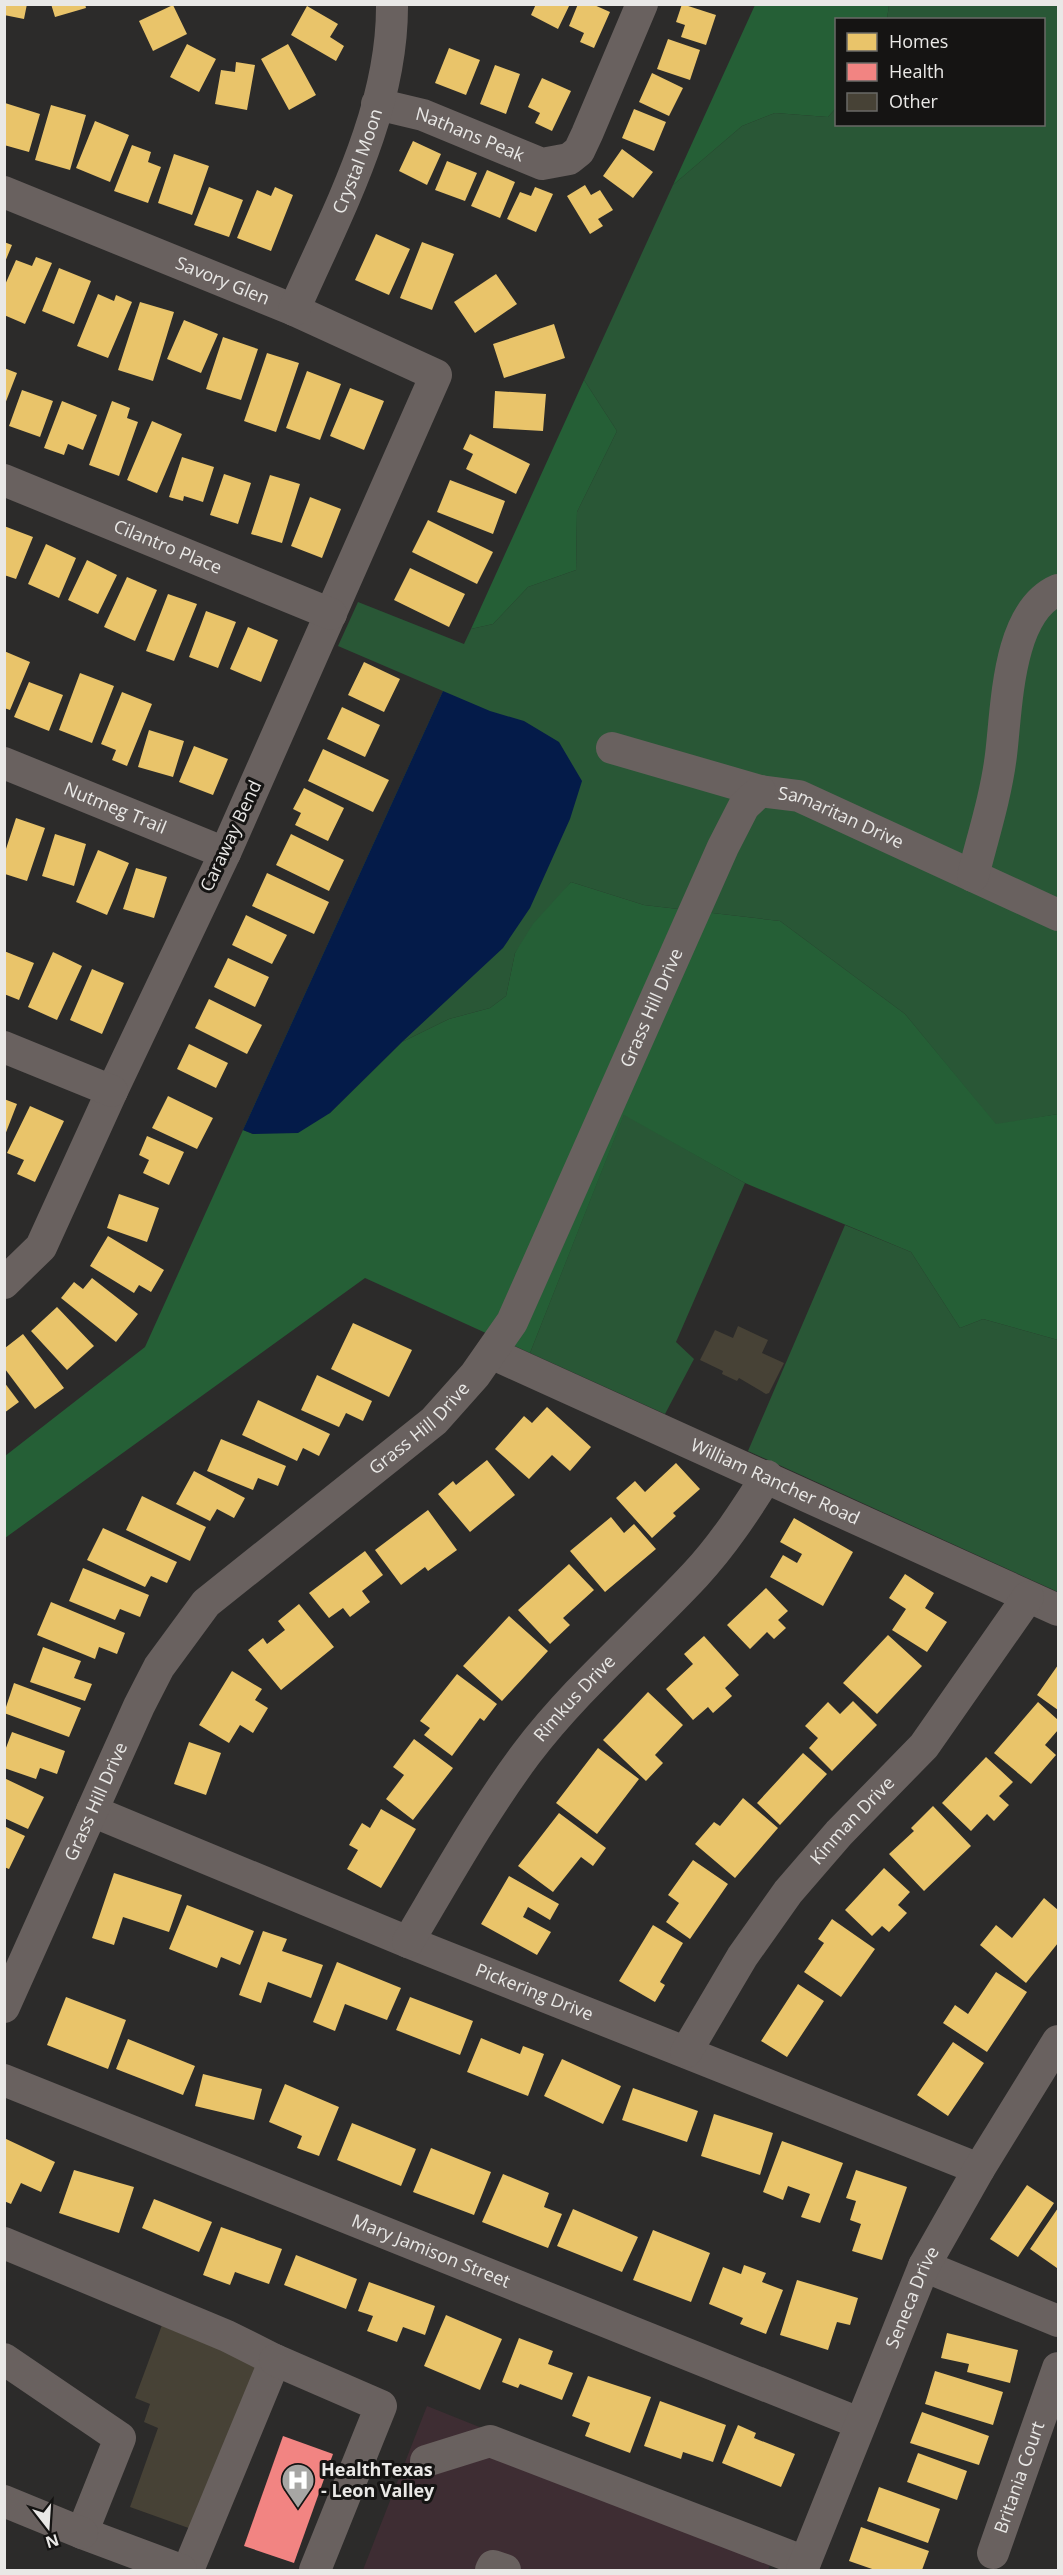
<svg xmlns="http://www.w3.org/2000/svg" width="1063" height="2575" font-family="'Open Sans',sans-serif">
  <rect width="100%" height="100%" fill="#2c2b2a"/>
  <!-- commercial -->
  <path fill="#3e2d33" d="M427,2406l350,140 -9,24h-405z"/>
  <!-- green -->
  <path fill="#295736" d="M889,5h169v1109l-62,11 -91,-111 -125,-93 -136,-16 -73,-23 -56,71 -9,43 -16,12 -41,11 -47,23 -72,71 -87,17 200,-439 -105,-45 20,-44 106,42 7,-15 22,-5 35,-37 48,-17 1,-58 40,-81 -33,-51 89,-195 69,-59 33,-13 53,4 8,-9v16h208v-104l-157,-1z
    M624,1114l121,69 -69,159 18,17 -29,55 -135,-61z
    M845,1225l66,27 49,76 23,-9 75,21v252l-310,-141z"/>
  <!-- forest -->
  <path fill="#255f36" d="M755,5h134l-2,14 -51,1v88l-8,9 -53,-4 -33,13 -69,59z
    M584,380l33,51 -40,81 -1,58 -48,17 -35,37 -22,5z
    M571,882l73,23 136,16 125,93 91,110 62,-10v226l-75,-21 -23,9 -49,-76 -166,-69 -121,-68 -94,238 -165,-75 -360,260v-82l140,-109 98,-217 10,4 77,-21 72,-71 47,-23 41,-11 16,-12 9,-43 18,-29z"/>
  <!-- water -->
  <path fill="#041b49" d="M443,691l47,20 34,10 35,21 23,39 -12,38 -40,89 -27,40 -101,94 -72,71 -32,20 -45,1 -10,-4z"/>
  <!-- homes -->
  <path fill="#e9c46a" d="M4,4h23l-3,15 -20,-4z
    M51,4h34l1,4 -31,9z
    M536,4h34l-12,25 -27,-14z
    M578,4h14l18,8 -16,36 -14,-6 4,-9 -15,-7z
    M682,4l34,11 -10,30 -25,-8 4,-12 -9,-3z
    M173,5l14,29 -34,17 -14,-30z
    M307,6l31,18 -8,13 14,9 -8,15 -45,-26z
    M668,39l32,11 -10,30 -33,-11z
    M187,44l29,15 -17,33 -29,-15z
    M288,44l28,51 -27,15 -28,-51z
    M449,48l31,12 -14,35 -31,-12z
    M236,62l19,3 -8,45 -32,-6 6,-34 14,2z
    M495,65l25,9 -14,40 -26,-10z
    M652,73l31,15 -14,28 -30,-14z
    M542,78l29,13 -19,40 -17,-8 5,-10 -12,-6z
    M5,103l35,11 -11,38 -25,-7z
    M51,105l35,10 -16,55 -35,-10z
    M634,109l32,13 -12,29 -32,-13z
    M95,121l34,14 -19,47 -34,-14z
    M413,141l28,13 -14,31 -28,-14z
    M132,145l19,7 -3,10 13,5 -13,36 -34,-12z
    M622,149l31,23 -20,26 -30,-22z
    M174,154l35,12 -17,49 -34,-12z
    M447,161l30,12 -12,28 -30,-11z
    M487,170l28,12 -15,36 -29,-12z
    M585,185l6,10 9,-5 13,20 -15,9 5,7 -13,8 -23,-38z
    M209,187l34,13 -14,37 -35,-12z
    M275,187l18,8 -22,56 -34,-13 20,-48 14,6z
    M535,187l18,7 -17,38 -29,-13 13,-27 11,4z
    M376,234l34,15 -21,46 -34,-15z
    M4,242l8,3 -7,17h-1z
    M422,242l32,12 -22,56 -32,-12z
    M36,257l16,6 -27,61 -21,-9v-28l12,-27 16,6z
    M59,268l32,13 -17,43 -32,-13z
    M496,274l21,30 -42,29 -21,-31z
    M98,294l16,7 2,-6 16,7 -24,56 -31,-12z
    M140,302l34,10 -21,69 -35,-11z
    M184,320l34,14 -17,39 -34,-14z
    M554,324l11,34 -61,20 -11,-34z
    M223,337l35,12 -17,51 -35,-11z
    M267,353l32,10 -23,69 -32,-11z
    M4,368l13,5 -12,31h-1z
    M307,371l34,13 -21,56 -34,-12z
    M350,388l34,13 -20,49 -34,-14z
    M22,390l31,11 -13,36 -31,-11z
    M495,391l51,3 -3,37 -50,-3z
    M62,401l35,14 -14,35 -15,-6 -4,11 -20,-7z
    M112,401l18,7 -3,10 11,4 -19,54 -30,-11z
    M152,421l30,13 -25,59 -30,-13z
    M470,434l60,30 -14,30 -50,-25 7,-15 -10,-5z
    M182,457l32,10 -11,35 -19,-6 -1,5 -14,-4z
    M224,474l27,9 -13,41 -28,-9z
    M270,475l30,9 -18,59 -31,-9z
    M450,480l55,21 -12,33 -56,-22z
    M310,497l31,12 -19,49 -31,-12z
    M428,520l65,32 -16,32 -65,-32z
    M4,526l29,11 -17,42 -12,-4z
    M46,544l30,14 -17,40 -31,-14z
    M87,560l30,15 -19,39 -30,-14z
    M410,568l55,26 -16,33 -55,-27z
    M127,577l30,13 -22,51 -31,-14z
    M168,594l29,10 -23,57 -28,-10z
    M206,611l30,11 -18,46 -29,-11z
    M248,627l30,13 -17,42 -31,-13z
    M4,651l26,11 -20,48 -6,-2z
    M364,662l36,17 -16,33 -36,-17z
    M80,673l34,13 -22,57 -33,-13z
    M29,682l34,13 -14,36 -35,-14z
    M122,692l30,12 -25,62 -15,-6 4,-10 -15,-6z
    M342,707l38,18 -15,32 -38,-18z
    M149,730l35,11 -11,36 -35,-10z
    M194,746l34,13 -15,36 -34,-13z
    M323,749l66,31 -16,32 -65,-31z
    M304,788l40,20 -16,33 -33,-16 6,-12 -8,-4z
    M16,818l29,10 -18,53 -22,-7v-22z
    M55,834l31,10 -12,42 -32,-10z
    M291,834l53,26 -15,31 -53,-26z
    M98,850l31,13 -22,52 -31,-13z
    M136,868l31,9 -13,41 -31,-9z
    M267,873l62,29 -15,32 -62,-28z
    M246,915l41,20 -15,29 -40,-19z
    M4,951l30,12 -15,37 -15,-6z
    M53,952l29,14 -25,54 -29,-13z
    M228,958l41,19 -14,30 -41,-20z
    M92,969l32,14 -22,51 -32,-14z
    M209,999l53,26 -15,29 -52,-26z
    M189,1044l39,19 -12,25 -39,-19z
    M168,1096l45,22 -16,31 -45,-21z
    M4,1099l13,5 -12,31h-1z
    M30,1106l34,15 -29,61 -18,-8 7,-14 -17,-7z
    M147,1136l37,16 -15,33 -26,-12 6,-13 -10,-5z
    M119,1194l40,14 -12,34 -40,-14z
    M108,1236l56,34 -13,22 -12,-7 -5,8 -44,-27z
    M92,1278l46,36 -22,28 -55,-44 13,-16 9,7z
    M57,1307l37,39 -27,24 -36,-39z
    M353,1323l59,27 -23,47 -58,-28z
    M23,1334l41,54 -29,21 -30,-40v-21z
    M317,1375l55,26 -9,20 -17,-8 -7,14 -38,-17z
    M4,1382l15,20 -15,11z
    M258,1400l72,34 -11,22 -16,-8 -6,13 -55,-26z
    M547,1407l44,40 -21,24 -18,-16 -23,24 -34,-30 29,-33 8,7z
    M221,1439l65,27 -8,20 -20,-8 -5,12 -46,-19z
    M487,1460l28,35 -45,37 -32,-38 15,-13 3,4z
    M676,1463l24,26 -27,24 3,3 -24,22 -36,-40 19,-17 10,11z
    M194,1471l51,27 -11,20 -17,-9 -7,12 -34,-17z
    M142,1496l64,31 -16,34 -64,-31z
    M428,1510l29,40 -29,21 -3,-4 -24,18 -26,-35z
    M611,1517l13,16 10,-9 22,25 -51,43 -35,-41z
    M794,1518l59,34 -30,54 -53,-29 13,-22 14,8 5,-9 -22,-12z
    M103,1528l74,34 -10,21 -16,-7 -6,11 -58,-27z
    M365,1551l18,24 -21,16 8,11 -20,15 -7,-9 -14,10 -20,-25z
    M569,1564l25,26 -31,28 7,7 -20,19 -32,-34z
    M83,1568l66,27 -9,22 -20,-8 -5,11 -46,-19z
    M905,1574l29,19 -9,15 22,14 -20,30 -35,-22 14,-21 -17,-11z
    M766,1588l22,23 -10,9 8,8 -12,11 -7,-7 -17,17 -23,-24z
    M51,1602l74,31 -8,21 -18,-7 -4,12 -58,-24z
    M299,1604l35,43 -53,43 -33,-40 15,-12 4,6 18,-14 -7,-9z
    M509,1616l39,35 -46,50 -39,-35z
    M888,1635l34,31 -45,48 -34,-31z
    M704,1636l35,39 -14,13 7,8 -19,17 -5,-6 -15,13 -27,-31 27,-25 -9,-10z
    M43,1647l38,14 -7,17 18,6 -7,17 -55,-19z
    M1058,1665v45l-21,-15z
    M232,1671l30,18 -7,11 13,8 -15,25 -13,-8 -11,18 -30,-18z
    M457,1674l40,30 -13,17 -4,-3 -28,38 -28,-21 6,-7 -10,-7z
    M14,1683l67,25 -12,29 -65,-24z
    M648,1692l35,33 -28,30 8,8 -17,18 -43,-41z
    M853,1701l24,24 -45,46 -23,-23 9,-10 -13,-12 23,-24 12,12z
    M1038,1702l20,18v10l-13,15 11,10 -25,29 -37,-31z
    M12,1732l53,19 -8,23 -17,-6 -4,11 -32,-11v-15z
    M414,1739l39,29 -40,52 -27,-21 18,-24 -11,-8z
    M189,1742l32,11 -15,42 -32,-11z
    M598,1748l41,31 -42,55 -41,-31z
    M803,1753l24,21 -47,51 -23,-22z
    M986,1757l27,25 -14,14 10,9 -15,16 -7,-7 -16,17 -29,-28z
    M4,1778l40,19 -16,32 -24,-11z
    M743,1798l35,30 -43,50 -40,-34 19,-22 6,4z
    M933,1806l38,40 -47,45 -35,-37 25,-23 -3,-3z
    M381,1809l35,20 -35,59 -34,-19 11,-19 -9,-5 13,-22 8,5z
    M559,1813l47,35 -13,18 -12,-9 -28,35 -35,-26z
    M4,1826l21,10 -16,33 -5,-2z
    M693,1860l35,24 -38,55 -24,-17 13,-19 -11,-8z
    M884,1868l26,24 -12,13 9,8 -18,19 -7,-6 -10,10 -27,-26z
    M114,1873l68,22 -13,37 -46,-15 -9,28 -22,-7z
    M509,1876l50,28 -9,16 -22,-13 -5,10 28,15 -14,23 -56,-31z
    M1044,1898l14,12v33l-32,40 -46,-38 16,-20 16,13z
    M187,1905l67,26 -14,34 -19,-8 -4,11 -48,-19z
    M832,1919l43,30 -34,48 -37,-25 20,-29 -6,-4z
    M653,1925l30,18 -23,39 5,3 -10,17 -36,-21z
    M263,1931l24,8 -5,12 41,14 -12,33 -43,-16 -7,21 -22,-8z
    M337,1962l64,26 -14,32 -42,-16 -10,27 -22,-9z
    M996,1972l31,20 -40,60 -44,-29 12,-18 13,9z
    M798,1984l26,17 -37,56 -26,-16z
    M66,1997l60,23 -18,49 -61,-24z
    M410,1997l63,24 -13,34 -64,-25z
    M481,2038l39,16 3,-8 21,8 -16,42 -61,-24z
    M128,2039l67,27 -12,29 -67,-26z
    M953,2042l31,21 -36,53 -31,-21z
    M562,2059l59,27 -18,38 -59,-28z
    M203,2074l59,15 -8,31 -59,-14z
    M285,2084l54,23 -20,49 -22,-8 5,-12 -33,-14z
    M633,2088l65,23 -11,31 -65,-22z
    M714,2114l59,19 -13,42 -59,-19z
    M352,2123l64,26 -15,37 -64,-26z
    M4,2138l51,24 -14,30 -20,-9 -10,21 -7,-3z
    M782,2141l61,22 -23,60 -19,-6 9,-23 -22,-8 -5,14 -20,-8z
    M431,2148l60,24 -17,43 -61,-23z
    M74,2170l60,17 -15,46 -60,-20z
    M856,2170l51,17 -25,73 -30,-9 9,-27 -11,-4 6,-19 -10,-3z
    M503,2174l46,19 -5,14 18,7 -14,34 -66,-26z
    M1027,2185l27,18 -36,54 -28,-18z
    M154,2199l58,23 -13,30 -57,-24z
    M1058,2208v57l-1,3 -27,-19z
    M573,2209l65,28 -16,35 -65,-26z
    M221,2227l61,22 -13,35 -34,-12 -5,13 -27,-10z
    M653,2230l57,23 -19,49 -58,-22z
    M296,2255l61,24 -11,30 -62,-24z
    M744,2265l22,8 -4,9 21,8 -17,44 -26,-10 3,-6 -34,-14 14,-37 18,7z
    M797,2280l61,18 -8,27 -13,-3 -9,28 -48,-15z
    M369,2282l66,24 -10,29 -22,-8 -6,15 -30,-11 6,-15 -15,-5z
    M446,2315l56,24 -22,51 -56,-24z
    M947,2333l71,17 -8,33 -43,-11 2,-8 -28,-6z
    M519,2338l34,13 -5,13 25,9 -11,27 -42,-16 -2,4 -16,-6z
    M935,2371l68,21 -10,33 -68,-21z
    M588,2376l63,21 -21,56 -45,-17 5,-13 -18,-7z
    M660,2401l66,24 -13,37 -30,-10 -2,7 -37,-13z
    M922,2412l67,24 -10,29 -69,-22z
    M738,2425l18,8 -2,5 41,16 -14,33 -59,-24z
    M918,2453l49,18 -10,29 -50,-18z
    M879,2487l61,22 -12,34 -61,-22z
    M861,2527l68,24 -7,19h-47l-26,-9z"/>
  <!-- health -->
  <path fill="#f28482" d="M283,2436l50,18 -39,109 -50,-17z"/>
  <!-- building -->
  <path fill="#474236" d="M738,1326l30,14 -6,13 22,10 -15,30 -3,1 -27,-16 -2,3 -15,-7 1,-3 -23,-11 15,-30 18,8z
    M162,2325l96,35 -61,171 -67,-24 28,-79 -14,-6 6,-18 -15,-6z"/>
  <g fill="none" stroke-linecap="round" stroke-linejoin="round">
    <!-- minor -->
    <g stroke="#69615f" stroke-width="32">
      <path id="s1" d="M377,104l46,11 119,49 27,-5 10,-8 8,-17 55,-130"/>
      <path id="s2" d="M4,192l290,118 142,65 -211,478 -113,238 -71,156 -37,36"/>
      <path id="s3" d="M294,310c42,-96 99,-198 98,-306"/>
      <path id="s4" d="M4,480l327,134"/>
      <path id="s5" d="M612,748l148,43 39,5 259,119"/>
      <path id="s6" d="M4,763l221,90"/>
      <path d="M973,876c10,-40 23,-80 28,-121 6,-48 6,-143 57,-165"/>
      <path d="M4,1047l108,44"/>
      <path id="s7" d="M491,1353l567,257"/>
      <path id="s8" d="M92,1811l316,131 571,227"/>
      <path id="s9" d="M408,1942c38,-64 74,-129 118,-188 50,-66 113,-119 169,-179 28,-30 50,-64 72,-99"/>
      <path id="s10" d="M4,2007l135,-301 20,-39 47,-64 228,-182 41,-46 37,-53 211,-475 21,-41 16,-15"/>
      <path id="s11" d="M686,2052l56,-95 46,-65 51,-59 85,-87 104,-149"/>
      <path id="s12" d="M4,2080l855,343"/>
      <path d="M4,2243l223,93 48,24 -87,210"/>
      <path d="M924,2266l134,55"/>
      <path d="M4,2359l116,79 -38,95 99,37"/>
      <path d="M275,2360l106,46 -66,164"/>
      <path d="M426,2461l64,-20 315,121"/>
      <path d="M4,2501l78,32"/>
      <path id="s13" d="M993,2553l65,-185"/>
      <path d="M491,2570l2,-4 12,4"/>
      <path id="s14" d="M802,2570l122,-304 55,-97 79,-128"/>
    </g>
  </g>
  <!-- icons -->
  <defs>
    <g id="hospital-pin" transform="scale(1.725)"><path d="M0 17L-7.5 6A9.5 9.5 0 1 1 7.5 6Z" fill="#a7a6a4" stroke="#151413"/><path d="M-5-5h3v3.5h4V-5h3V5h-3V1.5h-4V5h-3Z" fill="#fff"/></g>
  </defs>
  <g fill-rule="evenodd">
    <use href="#hospital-pin" x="298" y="2480"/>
  </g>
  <g text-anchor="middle" stroke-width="6" stroke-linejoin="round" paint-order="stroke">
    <!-- street labels -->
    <g font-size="18" fill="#e9e8e6" stroke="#151413">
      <text dy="6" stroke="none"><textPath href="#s1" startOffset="98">Nathans Peak</textPath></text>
      <text dy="6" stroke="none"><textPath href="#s3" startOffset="162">Crystal Moon</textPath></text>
      <text dy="6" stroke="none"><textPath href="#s2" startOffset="236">Savory Glen</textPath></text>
      <text dy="6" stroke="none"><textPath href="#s4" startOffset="177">Cilantro Place</textPath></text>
      <text dy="6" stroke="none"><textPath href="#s6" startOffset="120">Nutmeg Trail</textPath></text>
      <text dy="6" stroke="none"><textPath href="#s5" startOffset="240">Samaritan Drive</textPath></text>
      <text transform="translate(231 836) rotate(-65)" y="6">Caraway Bend</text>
      <text dy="6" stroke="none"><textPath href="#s10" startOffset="1215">Grass Hill Drive</textPath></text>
      <text dy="6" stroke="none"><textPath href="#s10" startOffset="729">Grass Hill Drive</textPath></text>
      <text dy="6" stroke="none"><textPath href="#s7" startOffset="312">William Rancher Road</textPath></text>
      <text dy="6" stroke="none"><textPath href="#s9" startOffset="296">Rimkus Drive</textPath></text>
      <text dy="6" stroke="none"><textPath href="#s10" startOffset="225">Grass Hill Drive</textPath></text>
      <text dy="6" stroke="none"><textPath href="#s11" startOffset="286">Kinman Drive</textPath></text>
      <text dy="6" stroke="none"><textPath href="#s8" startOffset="478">Pickering Drive</textPath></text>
      <text dy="6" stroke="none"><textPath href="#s12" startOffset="460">Mary Jamison Street</textPath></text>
      <text dy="6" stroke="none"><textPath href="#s14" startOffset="294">Seneca Drive</textPath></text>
      <text dy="6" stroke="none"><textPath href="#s13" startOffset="80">Britania Court</textPath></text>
    </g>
    <!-- poi labels -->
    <g font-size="18" font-weight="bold" fill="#e9e8e6" stroke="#151413" text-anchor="start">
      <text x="321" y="2476">HealthTexas<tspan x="321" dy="21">- Leon Valley</tspan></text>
    </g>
  </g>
  <!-- border -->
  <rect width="1063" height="2575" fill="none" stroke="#e9e8e6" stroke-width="12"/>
  <!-- legend -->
  <rect x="835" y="18" width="210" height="108" fill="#151413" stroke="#6a6967" stroke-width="1.5"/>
  <rect x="847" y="33" width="30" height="18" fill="#e9c46a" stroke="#6a6967" stroke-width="1.5"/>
  <text x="889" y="48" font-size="18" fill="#e9e8e6">Homes</text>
  <rect x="847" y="63" width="30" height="18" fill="#f28482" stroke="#6a6967" stroke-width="1.5"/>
  <text x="889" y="78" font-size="18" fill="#e9e8e6">Health</text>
  <rect x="847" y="93" width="30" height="18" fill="#474236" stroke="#6a6967" stroke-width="1.5"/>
  <text x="889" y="108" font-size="18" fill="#e9e8e6">Other</text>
  <!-- north arrow -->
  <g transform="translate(48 2527) rotate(163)" stroke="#151413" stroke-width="4.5" paint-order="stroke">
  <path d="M0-4.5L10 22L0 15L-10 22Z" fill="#e9e8e6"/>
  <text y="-9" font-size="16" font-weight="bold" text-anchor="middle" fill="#e9e8e6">N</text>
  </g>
</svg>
